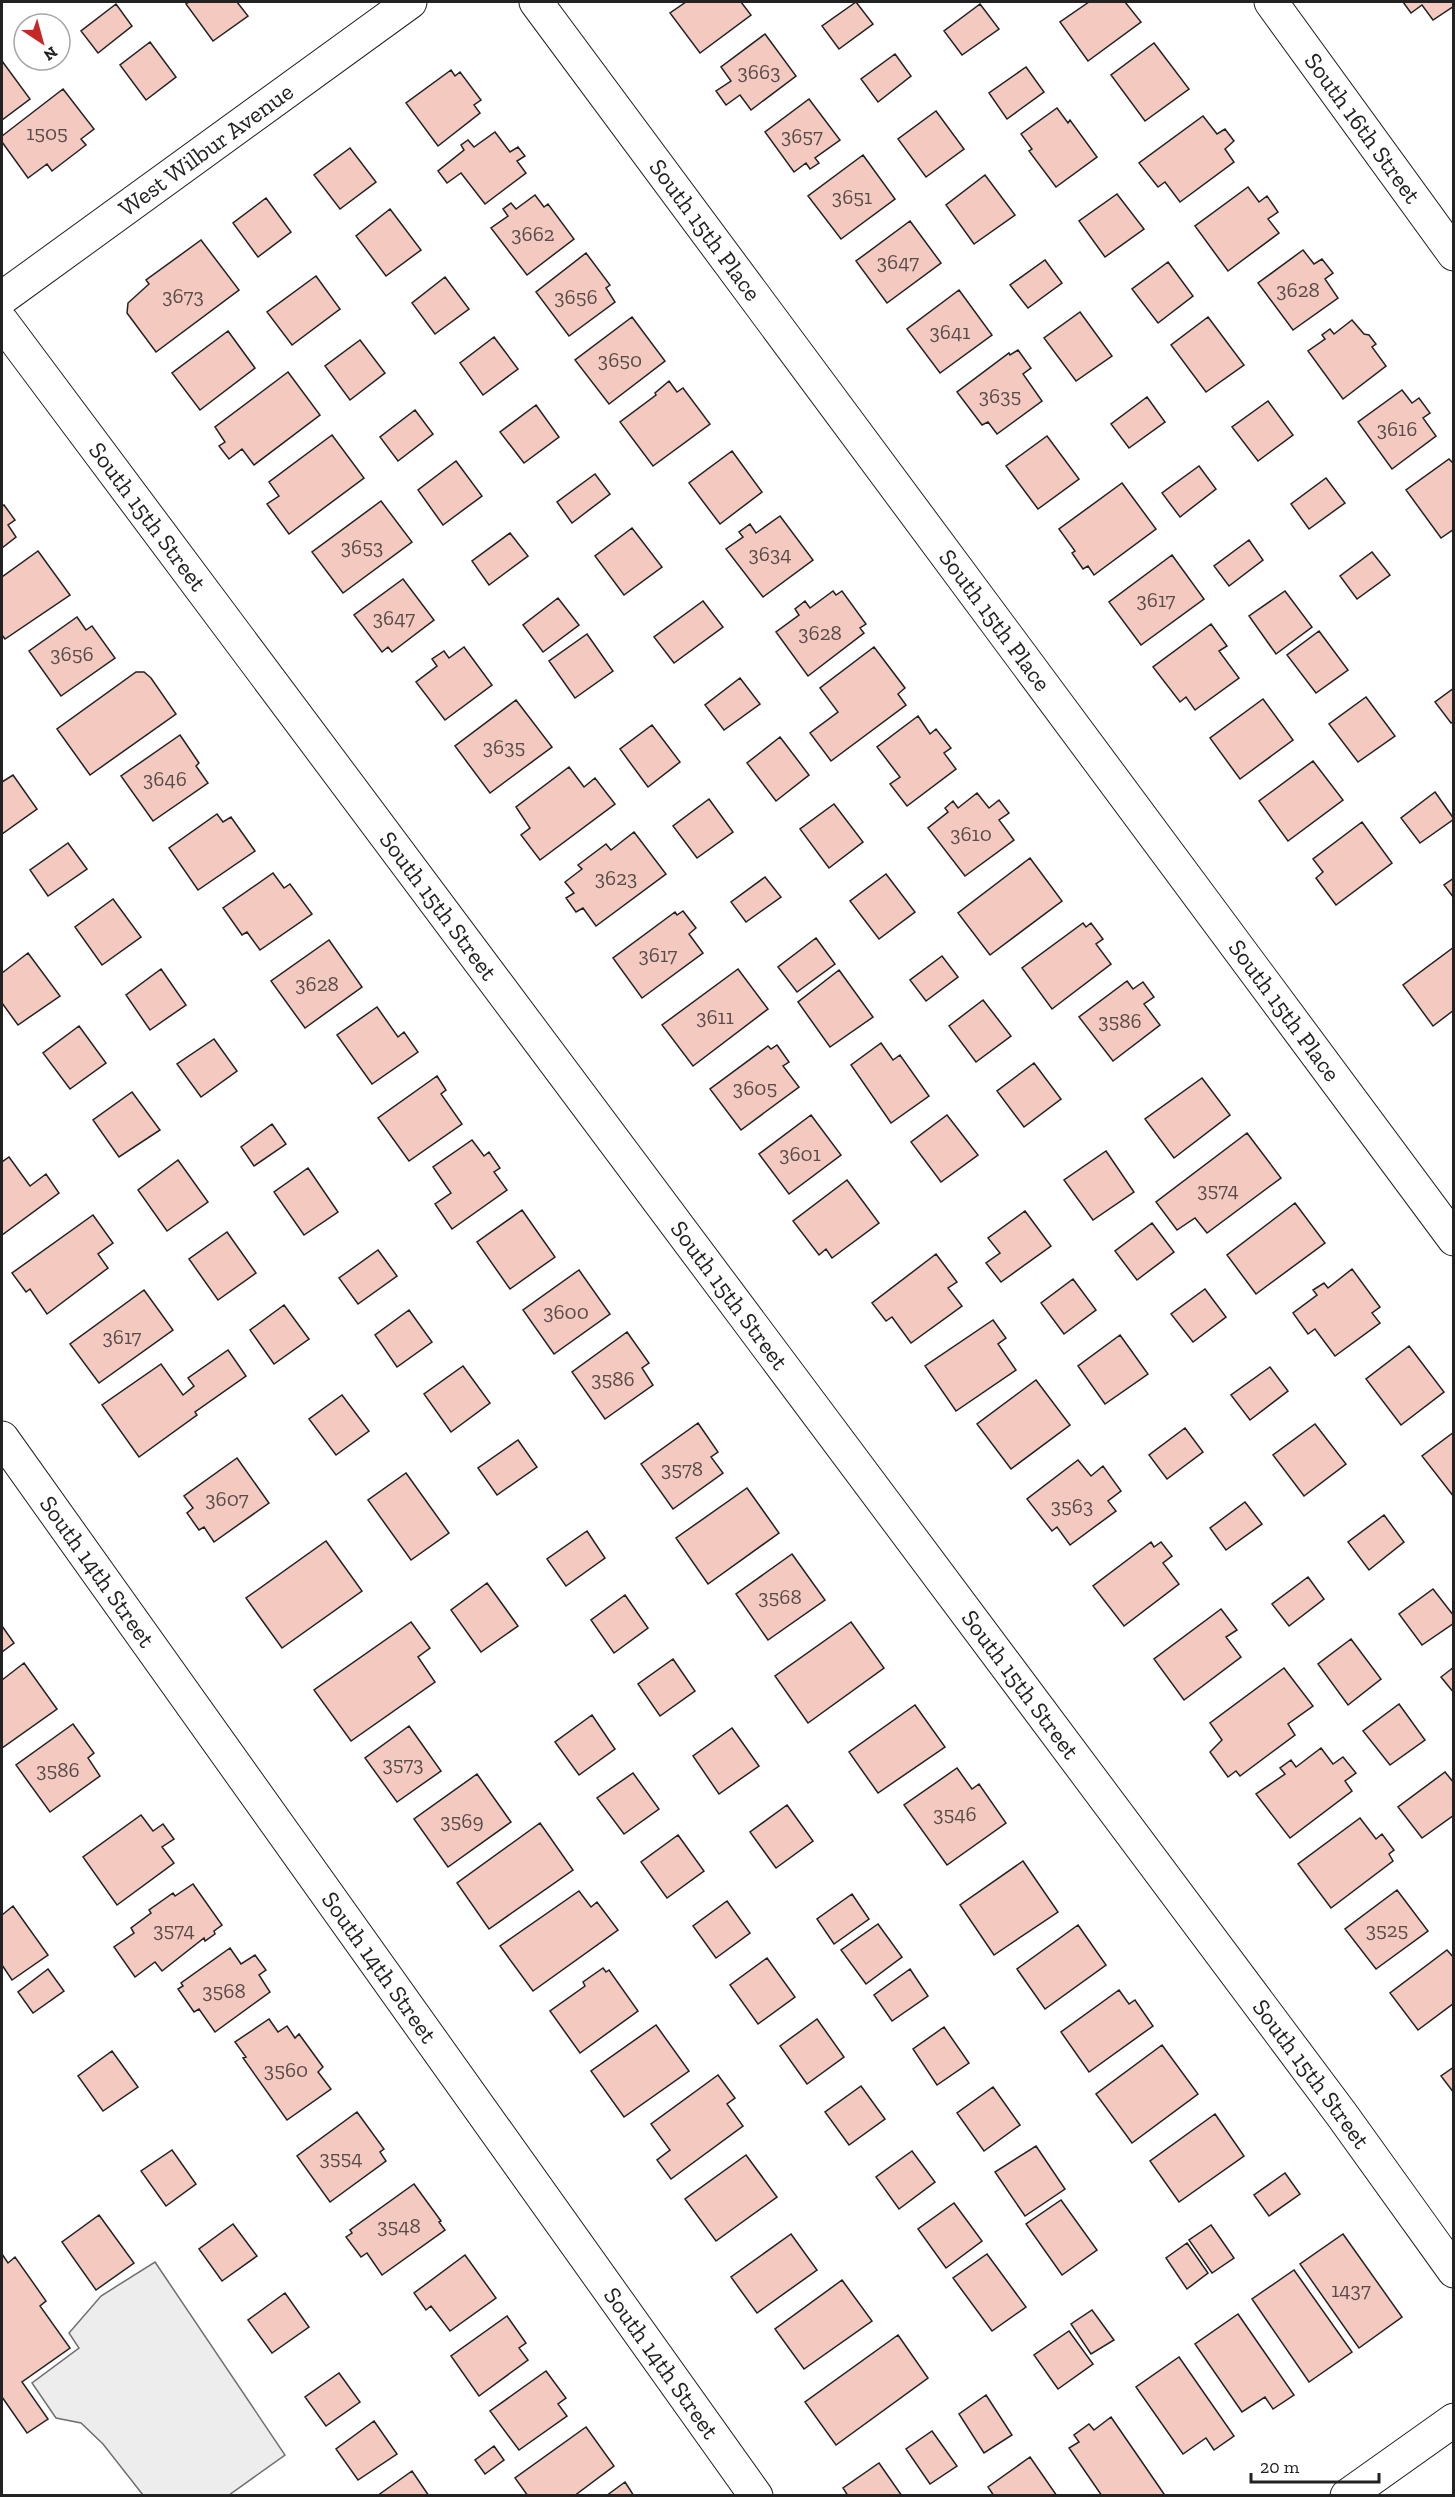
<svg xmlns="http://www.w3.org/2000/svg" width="1455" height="2497" font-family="'Zilla Slab',serif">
  <rect width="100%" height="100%" fill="#fff"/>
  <!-- parking -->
  <path fill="#ededed" stroke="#6f6f6f" stroke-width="1.5" d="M155,2262l130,193 -56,40h-86l-40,-51 -22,-21 -25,-5 -24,-35 47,-35 -10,-15 32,-37z"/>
  <!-- building -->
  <path fill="#f3c9c0" stroke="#222" stroke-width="1.5" d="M189,2h48l11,14 -35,25 -27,-37z
    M686,2h55l10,13 -51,38 -30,-40z
    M856,2l17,22 -34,25 -17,-23z
    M1089,2h36l16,20 -53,39 -28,-39z
    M1403,2h51v4l-21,14 -11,-15 -11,8z
    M116,4l16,22 -34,27 -17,-22z
    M980,4l19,25 -37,26 -18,-24z
    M765,34l31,42 -45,34 -11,-15 -14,10 -10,-14 15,-10 -10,-14z
    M150,42l26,35 -30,23 -26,-35z
    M1154,43l35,46 -44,32 -34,-46z
    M895,54l16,22 -33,26 -17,-23z
    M2,61l28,38 -28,21z
    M1026,67l18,25 -37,27 -18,-26z
    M451,70l4,6 5,-4 21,28 -7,5 6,8 -42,33 -32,-43z
    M63,89l31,40 -13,10 5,6 -34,26 -5,-7 -19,14 -26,-36v-6z
    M809,99l31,41 -25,18 4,5 -9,6 -4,-6 -12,9 -29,-40z
    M1057,108l11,15 2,-3 27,37 -41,30 -27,-36 3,-2 -11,-15z
    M936,111l28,38 -38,28 -28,-38z
    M1203,116l14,18 8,-5 9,12 -9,8 9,13 -54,40 -15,-20 -7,5 -19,-24z
    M495,132l15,20 8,-5 7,9 -8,5 9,12 -41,31 -24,-31 -14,10 -9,-12 26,-21 -3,-5 7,-5 6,7z
    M350,148l26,34 -36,27 -26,-34z
    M863,155l32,44 -54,40 -33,-43z
    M985,175l30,40 -41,29 -28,-39z
    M1248,187l11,15 8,-6 11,16 -10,7 11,14 -51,38 -33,-45z
    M1117,194l27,35 -39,28 -26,-36z
    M535,195l9,12 4,-3 26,35 -47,36 -36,-47 17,-12 -5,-7 8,-6 5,6z
    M266,198l25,34 -33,25 -25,-34z
    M390,209l31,41 -35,26 -30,-40z
    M910,221l31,42 -54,40 -31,-42z
    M201,240l38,50 -83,62 -29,-39 1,-10 21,-19 -3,-4z
    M1303,250l11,14 8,-5 11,14 -8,6 13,19 -45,32 -35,-47z
    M586,253l24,32 -4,3 9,14 -46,34 -33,-44z
    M1045,260l17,23 -34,25 -18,-23z
    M1168,262l25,34 -35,27 -26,-34z
    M316,276l24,33 -48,36 -25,-33z
    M445,277l24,32 -34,25 -23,-31z
    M959,290l33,45 -52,38 -33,-44z
    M1080,312l32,44 -36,25 -32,-43z
    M632,317l33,44 -56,43 -34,-44z
    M1208,317l36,48 -38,27 -35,-47z
    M1352,320l12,14 5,1 7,9 -4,3 14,19 -43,33 -35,-48 17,-12 -3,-4 8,-6 4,5z
    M228,331l27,37 -55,42 -28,-37z
    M494,337l24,32 -35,26 -23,-32z
    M360,340l25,33 -35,27 -25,-34z
    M1018,350l13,18 -8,6 19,27 -45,33 -9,-12 -6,3 -25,-33 52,-39 1,2z
    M288,372l32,43 -66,50 -12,-16 -13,10 -10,-13 6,-4 -10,-15z
    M669,381l8,11 6,-4 27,36 -57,42 -33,-44 36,-27 -1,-2z
    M1402,390l10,13 7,-5 11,15 -7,5 13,18 -44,33 -34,-47z
    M1147,397l18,25 -36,26 -18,-24z
    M1268,401l25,34 -35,26 -26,-34z
    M536,405l23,32 -35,26 -24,-31z
    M415,410l18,24 -35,27 -18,-24z
    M332,435l32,43 -75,56 -22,-30 12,-8 -10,-14z
    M1047,436l32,43 -41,30 -32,-43z
    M732,451l30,41 -42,32 -31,-41z
    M1449,459l5,5v65l-13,9 -35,-48z
    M456,461l26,35 -39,29 -25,-35z
    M1199,466l17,23 -36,28 -18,-24z
    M595,474l15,20 -38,29 -15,-21z
    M1326,478l19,25 -36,26 -18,-25z
    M1122,483l34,46 -62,46 -6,-9 -5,3 -11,-16 3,-2 -16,-22z
    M381,501l31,41 -69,51 -31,-41z
    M4,505l11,15 -7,5 8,12 -14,11v-42z
    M780,516l33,44 -50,37 -37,-48 17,-12 -4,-5 11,-8 6,9z
    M632,528l30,39 -38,28 -29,-39z
    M510,533l18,23 -39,29 -17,-24z
    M1249,540l14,20 -34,26 -15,-20z
    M38,551l32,44 -65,44 -3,-4v-58z
    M1372,552l18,23 -33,24 -17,-23z
    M1172,555l32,44 -63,46 -32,-43z
    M403,579l31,41 -42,32 -4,-5 -6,5 -28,-37z
    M833,591l3,4 6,-4 24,33 -6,4 4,5 -56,43 -32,-44 23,-17 -4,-6 10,-8 5,7z
    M1285,591l27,36 -36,27 -27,-38z
    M558,598l21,27 -36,27 -20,-27z
    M703,601l20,26 -49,36 -20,-26z
    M77,617l9,13 6,-4 23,32 -54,38 -32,-45z
    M1211,624l16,22 -8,5 20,27 -44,32 -9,-13 -6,5 -27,-35z
    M1319,631l29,39 -32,23 -29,-38z
    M587,634l26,37 -38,27 -26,-37z
    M464,647l28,38 -47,35 -29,-38 21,-16 -5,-7 12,-8 5,7z
    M874,647l31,41 -7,6 8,11 -75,56 -21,-28 28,-21 -18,-24z
    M136,672h8l7,6 25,36 -86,61 -33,-46z
    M740,678l20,26 -36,26 -19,-25z
    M1454,688v33l-3,2 -16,-21z
    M1366,697l29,39 -37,26 -29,-38z
    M1263,699l30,41 -53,39 -30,-41z
    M516,700l36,47 -62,46 -35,-47z
    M918,716l12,18 6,-5 15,19 -7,5 12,16 -49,37 -17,-22 10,-7 -23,-30z
    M652,725l28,37 -32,25 -28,-38z
    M180,735l19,28 -3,3 12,17 -55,38 -32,-45z
    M780,737l29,38 -33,26 -29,-38z
    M1313,761l30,39 -55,41 -29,-40z
    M569,767l15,20 11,-9 20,26 -75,56 -19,-25 9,-7 -14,-21z
    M13,775l24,34 -35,25v-52z
    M1435,792l19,27 -34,24 -19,-25z
    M977,793l12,15 10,-8 10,13 -10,7 15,20 -49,36 -37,-48 20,-16 -3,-4 8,-7 5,7z
    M709,799l24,33 -36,26 -24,-32z
    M834,804l29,38 -34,26 -29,-39z
    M217,814l6,8 8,-5 24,34 -57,39 -29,-42z
    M1362,822l30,41 -56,42 -20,-27 7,-6 -10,-13z
    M634,832l32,42 -70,52 -13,-18 -7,4 -10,-14 8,-5 -9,-11 17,-13 -4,-4 28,-21 5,6z
    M68,843l19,26 -39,27 -18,-26z
    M1030,858l32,43 -72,54 -32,-42z
    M273,873l11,15 6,-4 22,30 -52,36 -13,-18 -5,3 -19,-27z
    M886,874l29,38 -36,27 -29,-38z
    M765,877l16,20 -35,25 -15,-20z
    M1454,878v20l-10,-13z
    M113,899l28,38 -39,28 -27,-38z
    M683,911l13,17 -7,6 14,19 -61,45 -29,-40 62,-46 2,3z
    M1083,923l3,4 5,-4 12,16 -7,5 15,20 -59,45 -30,-41z
    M816,938l19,26 -38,28 -19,-25z
    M329,940l33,47 -57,41 -34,-47z
    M1454,947v63l-21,16 -30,-41z
    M28,953l32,43 -42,29 -16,-22v-30z
    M942,956l16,21 -32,24 -16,-21z
    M161,969l25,36 -36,25 -24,-35z
    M738,969l30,40 -75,57 -31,-41z
    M839,970l34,47 -43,30 -32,-45z
    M1127,981l6,8 10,-7 11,15 -10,7 16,21 -47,36 -34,-44z
    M983,1000l28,36 -35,26 -27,-36z
    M377,1007l21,30 6,-5 14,20 -46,32 -35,-49z
    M79,1026l27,37 -36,26 -27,-36z
    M214,1039l23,32 -36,26 -24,-33z
    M881,1043l12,17 7,-5 29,41 -38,27 -40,-58z
    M777,1045l12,17 -6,4 16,21 -58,43 -31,-41 58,-43 3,3z
    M1034,1063l27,36 -37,28 -27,-36z
    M437,1076l9,14 -5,4 21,30 -53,37 -31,-43z
    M1202,1078l28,37 -56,43 -29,-39z
    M132,1092l28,38 -41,27 -26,-37z
    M811,1115l30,40 -52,39 -30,-40z
    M947,1115l31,40 -37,27 -30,-40z
    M272,1124l14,20 -32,22 -13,-19z
    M1247,1133l34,45 -74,55 -12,-15 -18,12 -21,-28z
    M472,1140l12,16 5,-4 11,16 -6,4 13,18 -55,39 -17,-25 16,-11 -18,-26z
    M1106,1151l28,41 -41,28 -29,-40z
    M9,1157l21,29 16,-12 13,19 -57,42v-73z
    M178,1160l30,42 -41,29 -29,-41z
    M308,1168l30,44 -34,23 -30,-43z
    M847,1180l32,43 -47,35 -6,-9 -7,6 -26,-34z
    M1295,1203l30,40 -69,51 -29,-39z
    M522,1210l33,47 -45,32 -33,-47z
    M1025,1211l26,35 -50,36 -15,-19 14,-10 -12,-15z
    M93,1215l20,28 -15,11 10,14 -61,46 -17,-25 -4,3 -14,-19z
    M1152,1223l22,29 -37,28 -22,-29z
    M227,1232l29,41 -38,27 -29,-41z
    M378,1250l19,26 -39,28 -19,-26z
    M936,1254l21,28 -9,6 14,18 -51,37 -19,-26 -6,4 -14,-18z
    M1352,1269l28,38 -8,6 8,10 -45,33 -20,-27 -7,5 -15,-21 24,-18 -4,-5 11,-7 4,5z
    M579,1270l31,44 -56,40 -31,-44z
    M1073,1279l23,31 -32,24 -23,-31z
    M1205,1289l21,28 -33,25 -22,-28z
    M144,1290l29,40 -74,53 -29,-39z
    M284,1305l25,34 -35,25 -24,-34z
    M409,1310l23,32 -35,25 -22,-32z
    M993,1320l13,18 -8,6 18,26 -60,41 -31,-45z
    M627,1332l22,31 -7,5 11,17 -48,34 -33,-47z
    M1120,1335l28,39 -43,30 -27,-38z
    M1409,1346l35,46 -43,33 -35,-46z
    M228,1350l18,26 -51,36 2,3 -58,42 -37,-52 59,-41 22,31 11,-9 -6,-8z
    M463,1366l27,37 -39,29 -27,-38z
    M1270,1367l18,24 -38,29 -19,-25z
    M1036,1380l34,45 -59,44 -34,-45z
    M342,1395l27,36 -33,24 -27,-36z
    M698,1423l20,29 -7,5 12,16 -50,36 -32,-45z
    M1315,1424l31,40 -42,32 -31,-41z
    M1185,1428l18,24 -36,27 -18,-24z
    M1454,1432v65l-32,-41z
    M518,1440l19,27 -40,28 -19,-27z
    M237,1458l32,45 -55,39 -10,-15 -5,3 -12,-17 6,-5 -9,-12z
    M1078,1460l13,16 12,-10 18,25 -13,10 8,10 -46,34 -13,-18 -5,4 -25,-32z
    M406,1473l43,60 -38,27 -43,-60z
    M747,1488l32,45 -71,51 -32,-46z
    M1245,1502l17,22 -36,26 -16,-22z
    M1384,1515l20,27 -35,28 -21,-28z
    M587,1531l18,27 -39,28 -19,-27z
    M326,1541l36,50 -80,57 -36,-50z
    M1151,1542l3,5 7,-5 11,14 -9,7 16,21 -55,42 -31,-40z
    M792,1554l33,46 -57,40 -32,-46z
    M1308,1577l16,22 -35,27 -17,-22z
    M487,1583l31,43 -37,26 -30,-42z
    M1433,1589l21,27v7l-32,22 -23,-31z
    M625,1595l23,33 -34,25 -23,-33z
    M1221,1609l16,21 -11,7 15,20 -57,43 -30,-41z
    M411,1622l19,26 -12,9 17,25 -84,59 -37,-51z
    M851,1622l33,46 -76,55 -33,-47z
    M2,1626l12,17 -12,9z
    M1351,1639l30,40 -33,26 -30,-41z
    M673,1659l22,32 -35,25 -22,-32z
    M24,1663l33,46 -55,39v-68z
    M1454,1667v26l-13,-16z
    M1284,1668l29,38 -25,18 7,11 -55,41 -4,-5 -8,6 -18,-25 12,-12 -12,-17z
    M1399,1704l26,36 -35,25 -27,-34z
    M915,1705l30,42 -67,46 -29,-41z
    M592,1715l23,34 -36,26 -24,-33z
    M73,1724l21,29 -6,5 12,18 -50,36 -34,-47z
    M409,1726l32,45 -44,31 -32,-44z
    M732,1728l27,38 -40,28 -26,-38z
    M1321,1748l12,16 10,-7 13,16 -11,8 7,10 -62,47 -34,-44 29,-20 -5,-6 11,-8 5,7z
    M957,1768l15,21 7,-5 27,39 -59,42 -43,-60z
    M1445,1772l9,11v32l-32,23 -24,-31z
    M633,1773l26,36 -35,25 -27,-36z
    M477,1774l34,48 -63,45 -34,-48z
    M787,1805l26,36 -37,27 -26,-36z
    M141,1815l12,16 10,-7 11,15 -12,8 12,16 -57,42 -34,-48z
    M1360,1818l16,21 6,-5 12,16 -5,4 4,7 -62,47 -33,-44z
    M540,1823l33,47 -84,59 -32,-46z
    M678,1835l26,36 -37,27 -26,-36z
    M1023,1861l35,51 -64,43 -34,-50z
    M193,1884l29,41 -8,6 1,3 -10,7 -1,-3 -42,33 -7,-9 -20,15 -21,-30 20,-14 -3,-5 20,-15 -2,-3 24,-17 2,3z
    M1397,1890l31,41 -52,38 -31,-40z
    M579,1891l12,16 6,-5 21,28 -85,61 -33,-45z
    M852,1894l17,25 -35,25 -17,-25z
    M727,1901l23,32 -34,25 -23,-32z
    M13,1906l35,49 -36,25 -10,-15v-50z
    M878,1924l24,33 -36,27 -25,-34z
    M1078,1925l28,40 -61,44 -28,-40z
    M230,1948l11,16 14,-9 11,15 -7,5 11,17 -55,40 -16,-23 -5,3 -16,-23 5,-3 -2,-3z
    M1447,1950l7,8v45l-36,27 -28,-37z
    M767,1958l28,39 -37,27 -28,-39z
    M603,1968l3,4 3,-2 29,41 -58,42 -30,-42 35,-25 -2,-4z
    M48,1969l16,22 -31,22 -15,-21z
    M910,1969l18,27 -36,25 -18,-26z
    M1119,1990l10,14 6,-4 18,26 -64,46 -28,-40z
    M269,2019l9,13 9,-6 8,12 4,-4 24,33 -5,5 13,17 -44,31 -44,-62 3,-1 -11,-15z
    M817,2019l27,38 -37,27 -27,-38z
    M656,2025l33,46 -65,46 -33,-46z
    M944,2027l25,36 -32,22 -24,-36z
    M1162,2045l36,49 -66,49 -36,-49z
    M112,2051l26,36 -35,24 -25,-35z
    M1454,2067v26l-13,-17z
    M718,2075l17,23 -8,6 16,22 -72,53 -14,-19 13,-10 -19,-26z
    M861,2086l24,33 -36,26 -24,-33z
    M993,2087l27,38 -36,26 -27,-38z
    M357,2112l27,37 -4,3 6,9 -56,41 -33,-46z
    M1215,2114l29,42 -65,46 -29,-41z
    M1036,2146l29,43 -40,27 -30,-44z
    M172,2150l24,34 -30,22 -25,-35z
    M912,2151l23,31 -36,27 -23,-32z
    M746,2155l31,42 -61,44 -31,-42z
    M1285,2173l15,21 -31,22 -15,-21z
    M414,2184l27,37 -2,1 6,8 -63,45 -15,-22 -6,4 -15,-20 6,-4 -2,-3z
    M1061,2200l36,50 -35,25 -36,-51z
    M954,2203l28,38 -36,27 -28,-39z
    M99,2215l35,48 -38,27 -34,-48z
    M233,2224l24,32 -35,25 -23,-32z
    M1211,2225l23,33 -22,15 -23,-33z
    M791,2234l26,36 -60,43 -26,-36z
    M1343,2234l59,83 -43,31 -59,-84z
    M1187,2243l21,30 -21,16 -21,-31z
    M2,2254l6,9 7,-6 31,44 -6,5 30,42 -48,34 26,37 -21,14 -25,-36z
    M987,2254l39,53 -34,24 -39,-53z
    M465,2255l31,43 -46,33 -19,-25 -5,4 -12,-17z
    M1294,2270l58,82 -43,30 -57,-83z
    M842,2280l30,41 -68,48 -29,-40z
    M285,2293l24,34 -37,26 -24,-33z
    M1092,2310l22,30 -23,14 -20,-30z
    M1238,2314l56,81 -21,14 -8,-12 -23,15 -47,-68z
    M507,2316l19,27 -7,5 9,12 -49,36 -28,-40z
    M1069,2331l24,33 -35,25 -24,-34z
    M898,2335l30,43 -92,67 -31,-43z
    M1179,2357l55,79 -20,14 -8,-12 -23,16 -47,-67z
    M546,2371l20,27 -8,6 9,12 -48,34 -29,-39z
    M339,2373l21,29 -34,24 -21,-29z
    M986,2395l26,40 -28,18 -25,-39z
    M1111,2417l53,77 -2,2h-60l-33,-48 10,-6 -5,-7 15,-11 5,6z
    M374,2421l23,33 -39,26 -22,-31z
    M586,2427l28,39 -40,30h-46l-13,-18z
    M932,2431l25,35 -27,18 -24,-35z
    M494,2446l10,14 -19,14 -10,-14z
    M1030,2457l27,39h-63l-6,-9z
    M879,2463l23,33h-54l-5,-8z
    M412,2471l17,25h-52z
    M625,2482l9,14h-28z"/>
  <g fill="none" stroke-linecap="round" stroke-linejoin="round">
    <!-- minor casing -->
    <g stroke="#222" stroke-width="35">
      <g id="minor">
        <path id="s1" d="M536,2l918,1237"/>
        <path id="s2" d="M2,298l408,-296"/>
        <path id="s3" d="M2,322l1340,1793 112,156"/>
        <path id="s4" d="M2,1438l754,1058"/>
      </g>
    </g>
    <!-- tertiary casing -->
    <g stroke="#222" stroke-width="35">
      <g id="tertiary">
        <path id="s5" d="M1271,2l183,252"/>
        <path d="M1347,2496l107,-76"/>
      </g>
    </g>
    <!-- minor -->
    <use href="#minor" stroke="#fff" stroke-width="33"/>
    <!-- tertiary -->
    <use href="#tertiary" stroke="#fff" stroke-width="33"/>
  </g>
  <g text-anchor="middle" stroke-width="4.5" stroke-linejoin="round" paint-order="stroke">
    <!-- number labels -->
    <g font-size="21" fill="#564c4a">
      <text x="759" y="79">3663</text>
      <text x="47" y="140">1505</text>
      <text x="802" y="143">3657</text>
      <text x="852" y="204">3651</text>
      <text x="533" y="241">3662</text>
      <text x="898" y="269">3647</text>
      <text x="1298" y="297">3628</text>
      <text x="183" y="303">3673</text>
      <text x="576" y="304">3656</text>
      <text x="950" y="339">3641</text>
      <text x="620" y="367">3650</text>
      <text x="1000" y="403">3635</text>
      <text x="1397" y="436">3616</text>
      <text x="362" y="554">3653</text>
      <text x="770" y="561">3634</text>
      <text x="1156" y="607">3617</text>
      <text x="394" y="625">3647</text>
      <text x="820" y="640">3628</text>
      <text x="72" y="661">3656</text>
      <text x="504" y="754">3635</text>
      <text x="165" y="786">3646</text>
      <text x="971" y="841">3610</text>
      <text x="616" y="885">3623</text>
      <text x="658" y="962">3617</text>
      <text x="317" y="991">3628</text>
      <text x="715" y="1024">3611</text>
      <text x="1120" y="1028">3586</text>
      <text x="755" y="1095">3605</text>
      <text x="800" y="1161">3601</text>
      <text x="1218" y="1197">3574</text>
      <text x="566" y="1319">3600</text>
      <text x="122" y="1344">3617</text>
      <text x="613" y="1386">3586</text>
      <text x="682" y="1476">3578</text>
      <text x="227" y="1506">3607</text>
      <text x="1072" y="1513">3563</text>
      <text x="780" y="1604">3568</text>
      <text x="403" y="1771">3573</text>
      <text x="58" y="1777">3586</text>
      <text x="955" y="1821">3546</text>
      <text x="462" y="1828">3569</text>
      <text x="174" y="1937">3574</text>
      <text x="1387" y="1937">3525</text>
      <text x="224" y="1998">3568</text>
      <text x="286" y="2077">3560</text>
      <text x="341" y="2165">3554</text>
      <text x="399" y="2233">3548</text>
      <text x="1351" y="2297">1437</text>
    </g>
    <!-- street labels -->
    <g font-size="24" fill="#222" stroke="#fff">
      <text dy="8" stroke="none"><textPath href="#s5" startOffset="156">South 16th Street</textPath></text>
      <text dy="8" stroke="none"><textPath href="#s2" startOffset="252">West Wilbur Avenue</textPath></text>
      <text dy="8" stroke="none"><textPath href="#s1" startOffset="284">South 15th Place</textPath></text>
      <text dy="8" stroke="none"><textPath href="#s3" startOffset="243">South 15th Street</textPath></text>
      <text dy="8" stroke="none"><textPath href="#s1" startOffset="770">South 15th Place</textPath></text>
      <text dy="8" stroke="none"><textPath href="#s3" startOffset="729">South 15th Street</textPath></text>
      <text dy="8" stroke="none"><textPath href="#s1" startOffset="1256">South 15th Place</textPath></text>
      <text dy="8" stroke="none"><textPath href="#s3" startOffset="1215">South 15th Street</textPath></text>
      <text dy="8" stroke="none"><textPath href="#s4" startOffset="164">South 14th Street</textPath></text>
      <text dy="8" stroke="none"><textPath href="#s3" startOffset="1701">South 15th Street</textPath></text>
      <text dy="8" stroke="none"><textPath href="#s4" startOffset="650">South 14th Street</textPath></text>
      <text dy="8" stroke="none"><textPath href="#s3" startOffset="2187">South 15th Street</textPath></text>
      <text dy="8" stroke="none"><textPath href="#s4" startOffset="1136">South 14th Street</textPath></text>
    </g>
  </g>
  <!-- border -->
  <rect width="1455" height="2497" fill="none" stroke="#222222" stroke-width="6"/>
  <!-- north arrow -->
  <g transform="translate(42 42) rotate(144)"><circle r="28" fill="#ffffff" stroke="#a7a7a7" stroke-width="1.5"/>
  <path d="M0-4.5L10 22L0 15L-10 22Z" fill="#c62828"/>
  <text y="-9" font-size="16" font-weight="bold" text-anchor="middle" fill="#222222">N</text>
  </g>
  <!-- scale -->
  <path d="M1251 2473v9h128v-9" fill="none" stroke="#222222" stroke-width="3"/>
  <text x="1260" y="2473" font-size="18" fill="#222222" stroke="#ffffff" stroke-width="4.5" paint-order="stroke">20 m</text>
</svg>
